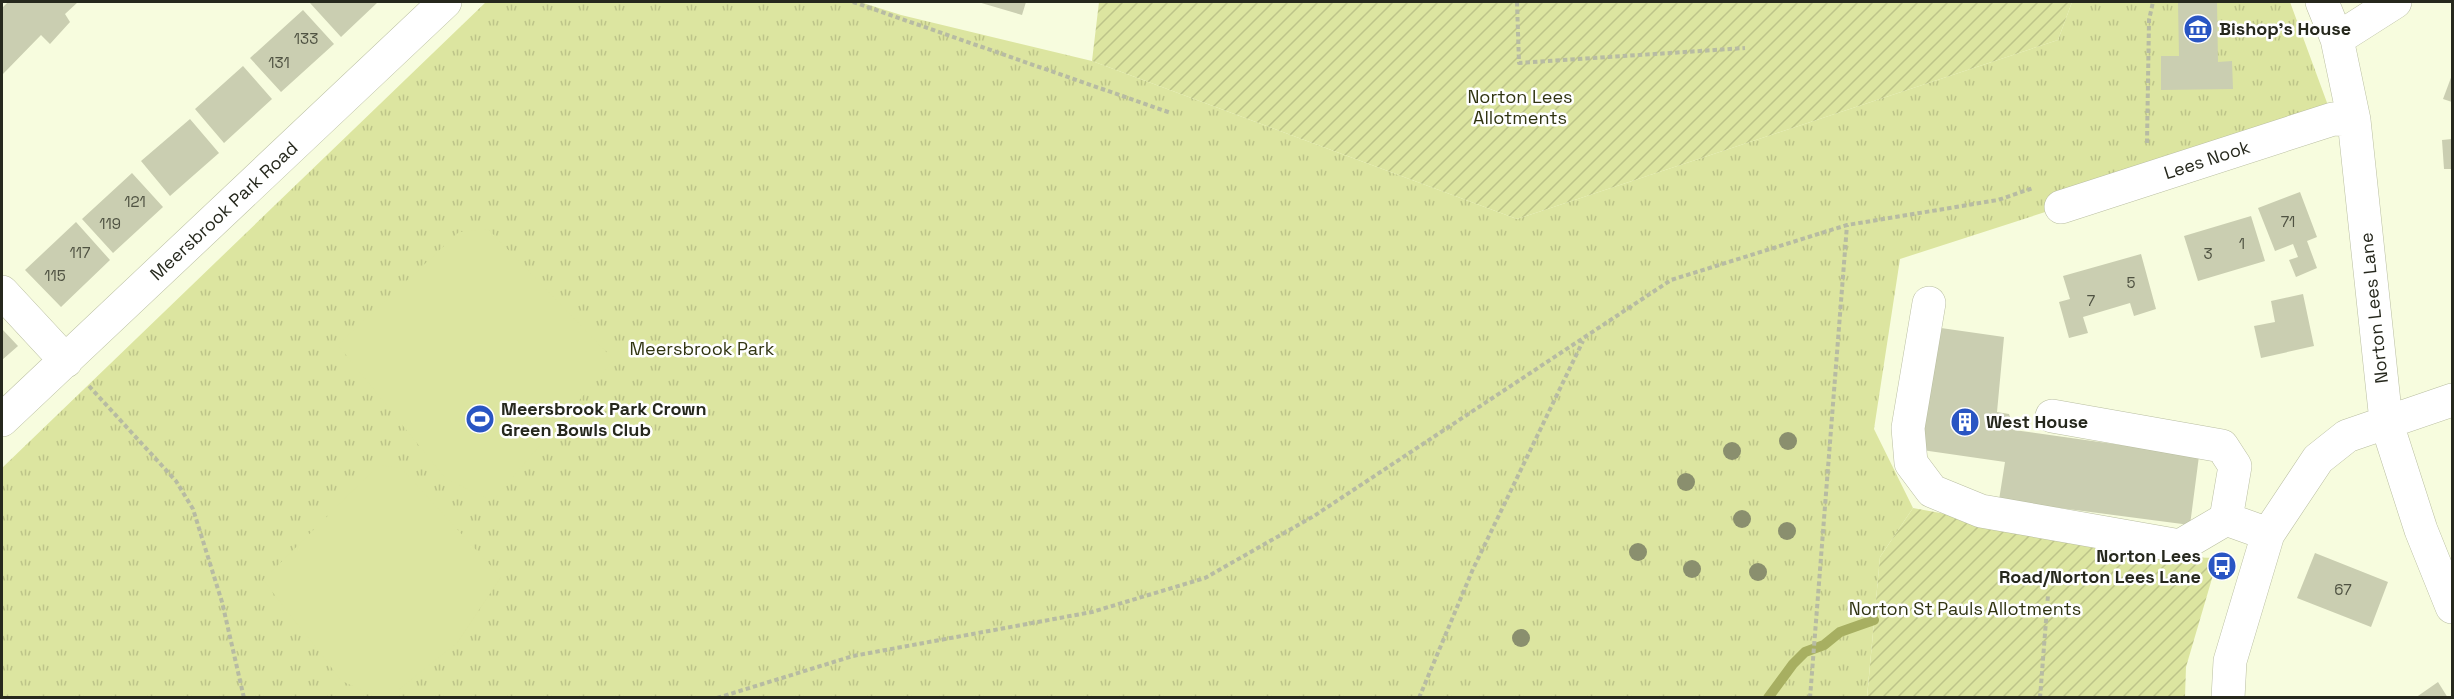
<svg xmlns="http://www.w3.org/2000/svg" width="2454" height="699" font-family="'Space Grotesk',sans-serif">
  <defs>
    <pattern id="park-tufts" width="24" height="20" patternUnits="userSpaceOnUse" patternTransform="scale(1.5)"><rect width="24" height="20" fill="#dce5a0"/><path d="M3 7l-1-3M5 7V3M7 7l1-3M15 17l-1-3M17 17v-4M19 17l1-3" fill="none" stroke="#bdc489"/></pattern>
    <pattern id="garden-furrows" width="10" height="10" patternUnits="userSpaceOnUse" patternTransform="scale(1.5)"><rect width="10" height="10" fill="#dce5a0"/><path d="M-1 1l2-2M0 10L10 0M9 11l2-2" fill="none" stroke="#bdc489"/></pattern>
  </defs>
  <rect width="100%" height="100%" fill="#f7fcde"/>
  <!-- park -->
  <path fill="url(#park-tufts)" d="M486,2h374l41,13 191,46 425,158 541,-179 14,-38h218l43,117 -433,140 -26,170 39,79 -33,49 -13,140 -1865,1v-230z"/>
  <!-- garden -->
  <path fill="url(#garden-furrows)" d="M1099,2h973l-14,38 -541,179 -425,-158z
    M1913,508l267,49 38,1 -32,109 -1,30 -318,1 13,-141z"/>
  <!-- pitch -->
  <path fill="#dce5a0" d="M488,229l126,131 -122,141 -47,-23 -107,-133 121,-113z
    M379,465l22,3 100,109 -44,66 -69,55 -12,-1 -34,-16 -79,-101z"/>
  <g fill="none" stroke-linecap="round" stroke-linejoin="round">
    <!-- stream -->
    <path stroke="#a7af61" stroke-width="10" d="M1768,698l25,-34 12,-12 19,-7 16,-13 34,-12"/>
  </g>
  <!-- building -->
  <path fill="#caceb1" d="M8,2h70l-13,12 5,8 -20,22 -9,-9 -39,40v-67z
    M312,2h66l-37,35 -31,-34z
    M978,2h48l-4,13z
    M2178,2h39l1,60 14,-1 1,28 -72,1v-34h18z
    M303,10l31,34 -53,48 -31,-34z
    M243,66l29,33 -48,44 -29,-34z
    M2452,75v27l-9,-3z
    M190,119l29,34 -49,43 -29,-35z
    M2452,139v30h-8l-2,-29z
    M132,173l31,34 -50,46 -31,-34z
    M2300,192l17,45 -10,4 10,27 -21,9 -7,-17 9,-3 -5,-13 -18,7 -17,-43z
    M2251,216l14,45 -67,20 -14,-45z
    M76,222l34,38 -49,47 -36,-37z
    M2141,254l15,55 -22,7 -4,-13 -47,14 5,16 -19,5 -10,-36 11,-3 -7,-23z
    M2303,294l11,52 -53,12 -7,-32 21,-4 -4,-21z
    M1934,327l70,10 -7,75 12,2 5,16 185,26 -9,69 -191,-25 6,-38 -90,-13z
    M2,329l16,17 -16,14z
    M2315,553l73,29 -17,45 -74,-29z
    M2438,682l10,16h-33z"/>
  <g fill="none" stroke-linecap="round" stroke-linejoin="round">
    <!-- minor casing -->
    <g stroke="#b9bea1" stroke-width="34">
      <path id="minor" d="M2322,2l15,37 17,81 32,301 35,109 31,77
        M2337,39l58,-37
        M2061,207l272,-88 21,1
        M2,292l64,69
        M1929,303l-21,125 3,35 21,28 49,20 199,35 46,-27 42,15
        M2052,416l170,30 13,20 -9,53
        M2,420l443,-418
        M2228,698l2,-37 38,-127 50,-75 29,-23 105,-36"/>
    </g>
    <!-- path -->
    <path stroke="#b7bba3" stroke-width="4" stroke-dasharray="4.5 3" stroke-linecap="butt" d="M853,2l318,111
      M1517,2l2,61 226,-15
      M2147,143l2,-123 4,-18
      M89,386l87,95 17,28 29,93 22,96
      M717,698l136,-42 239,-44 113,-34 109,-62 357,-236 176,-55 151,-25 35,-12
      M1419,698l54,-129 110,-228
      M1810,698l37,-473
      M2040,698l8,-103"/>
    <!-- minor -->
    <use href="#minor" stroke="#fff" stroke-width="33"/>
  </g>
  <!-- trees -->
  <g fill="#8a8f6e">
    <circle cx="1788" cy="441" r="9"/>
    <circle cx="1732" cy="451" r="9"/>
    <circle cx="1686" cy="482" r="9"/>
    <circle cx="1742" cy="519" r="9"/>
    <circle cx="1787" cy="531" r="9"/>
    <circle cx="1638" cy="552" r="9"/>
    <circle cx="1692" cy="569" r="9"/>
    <circle cx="1758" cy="572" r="9"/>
    <circle cx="1521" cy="638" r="9"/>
  </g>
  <!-- icons -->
  <defs>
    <g id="museum-disc" transform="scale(1.5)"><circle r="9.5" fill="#2955c3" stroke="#fff"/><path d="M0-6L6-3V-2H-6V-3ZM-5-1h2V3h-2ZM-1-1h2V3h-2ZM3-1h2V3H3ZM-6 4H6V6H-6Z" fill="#fff"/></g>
    <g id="stadium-disc" transform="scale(1.5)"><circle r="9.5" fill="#2955c3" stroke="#fff"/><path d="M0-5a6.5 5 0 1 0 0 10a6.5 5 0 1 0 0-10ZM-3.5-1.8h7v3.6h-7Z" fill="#fff"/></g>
    <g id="building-disc" transform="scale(1.5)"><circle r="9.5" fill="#2955c3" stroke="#fff"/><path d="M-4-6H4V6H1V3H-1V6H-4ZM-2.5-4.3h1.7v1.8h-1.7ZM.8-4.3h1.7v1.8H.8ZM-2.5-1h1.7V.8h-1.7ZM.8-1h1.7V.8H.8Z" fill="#fff"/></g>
    <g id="bus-disc" transform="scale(1.5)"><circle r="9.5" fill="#2955c3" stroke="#fff"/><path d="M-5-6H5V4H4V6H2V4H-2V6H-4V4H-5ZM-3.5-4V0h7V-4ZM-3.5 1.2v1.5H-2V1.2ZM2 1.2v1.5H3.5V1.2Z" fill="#fff"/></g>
  </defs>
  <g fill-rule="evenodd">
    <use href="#museum-disc" x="2198" y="29"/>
    <use href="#stadium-disc" x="480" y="419"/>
    <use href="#building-disc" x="1965" y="422"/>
    <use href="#bus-disc" x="2222" y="566"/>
  </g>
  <g text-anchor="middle" stroke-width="5" stroke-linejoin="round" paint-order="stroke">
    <!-- number labels -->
    <g font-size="15" fill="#4f5242">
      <text x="306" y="44">133</text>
      <text x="279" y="68">131</text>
      <text x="135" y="207">121</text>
      <text x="2288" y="227">71</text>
      <text x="110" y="229">119</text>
      <text x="2242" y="249">1</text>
      <text x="80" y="258">117</text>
      <text x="2208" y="259">3</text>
      <text x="55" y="281">115</text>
      <text x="2131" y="288">5</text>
      <text x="2091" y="306">7</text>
      <text x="2343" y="595">67</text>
    </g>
    <!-- poi labels -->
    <g font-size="18" font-weight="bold" fill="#26281d" stroke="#fff" text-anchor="start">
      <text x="2219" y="35">Bishop's House</text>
      <text x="501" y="415">Meersbrook Park Crown<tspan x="501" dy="21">Green Bowls Club</tspan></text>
      <text x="1986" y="428">West House</text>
      <text x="2201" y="562" text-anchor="end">Norton Lees<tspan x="2201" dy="21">Road/Norton Lees Lane</tspan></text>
    </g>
    <!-- park labels -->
    <g font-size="18" fill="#313512" stroke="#fff">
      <text x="1520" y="103">Norton Lees<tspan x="1520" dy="21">Allotments</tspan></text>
      <text x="702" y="355">Meersbrook Park</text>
      <text x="1965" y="615">Norton St Pauls Allotments</text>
    </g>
    <!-- street labels -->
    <g font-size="18" fill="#26281d" stroke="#fff">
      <text transform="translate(2207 160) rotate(-18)" y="6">Lees Nook</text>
      <text transform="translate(224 211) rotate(-43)" y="6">Meersbrook Park Road</text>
      <text transform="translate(2374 308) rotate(-96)" y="6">Norton Lees Lane</text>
    </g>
  </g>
  <!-- border -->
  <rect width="2454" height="699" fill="none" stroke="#26281d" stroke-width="6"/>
</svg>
